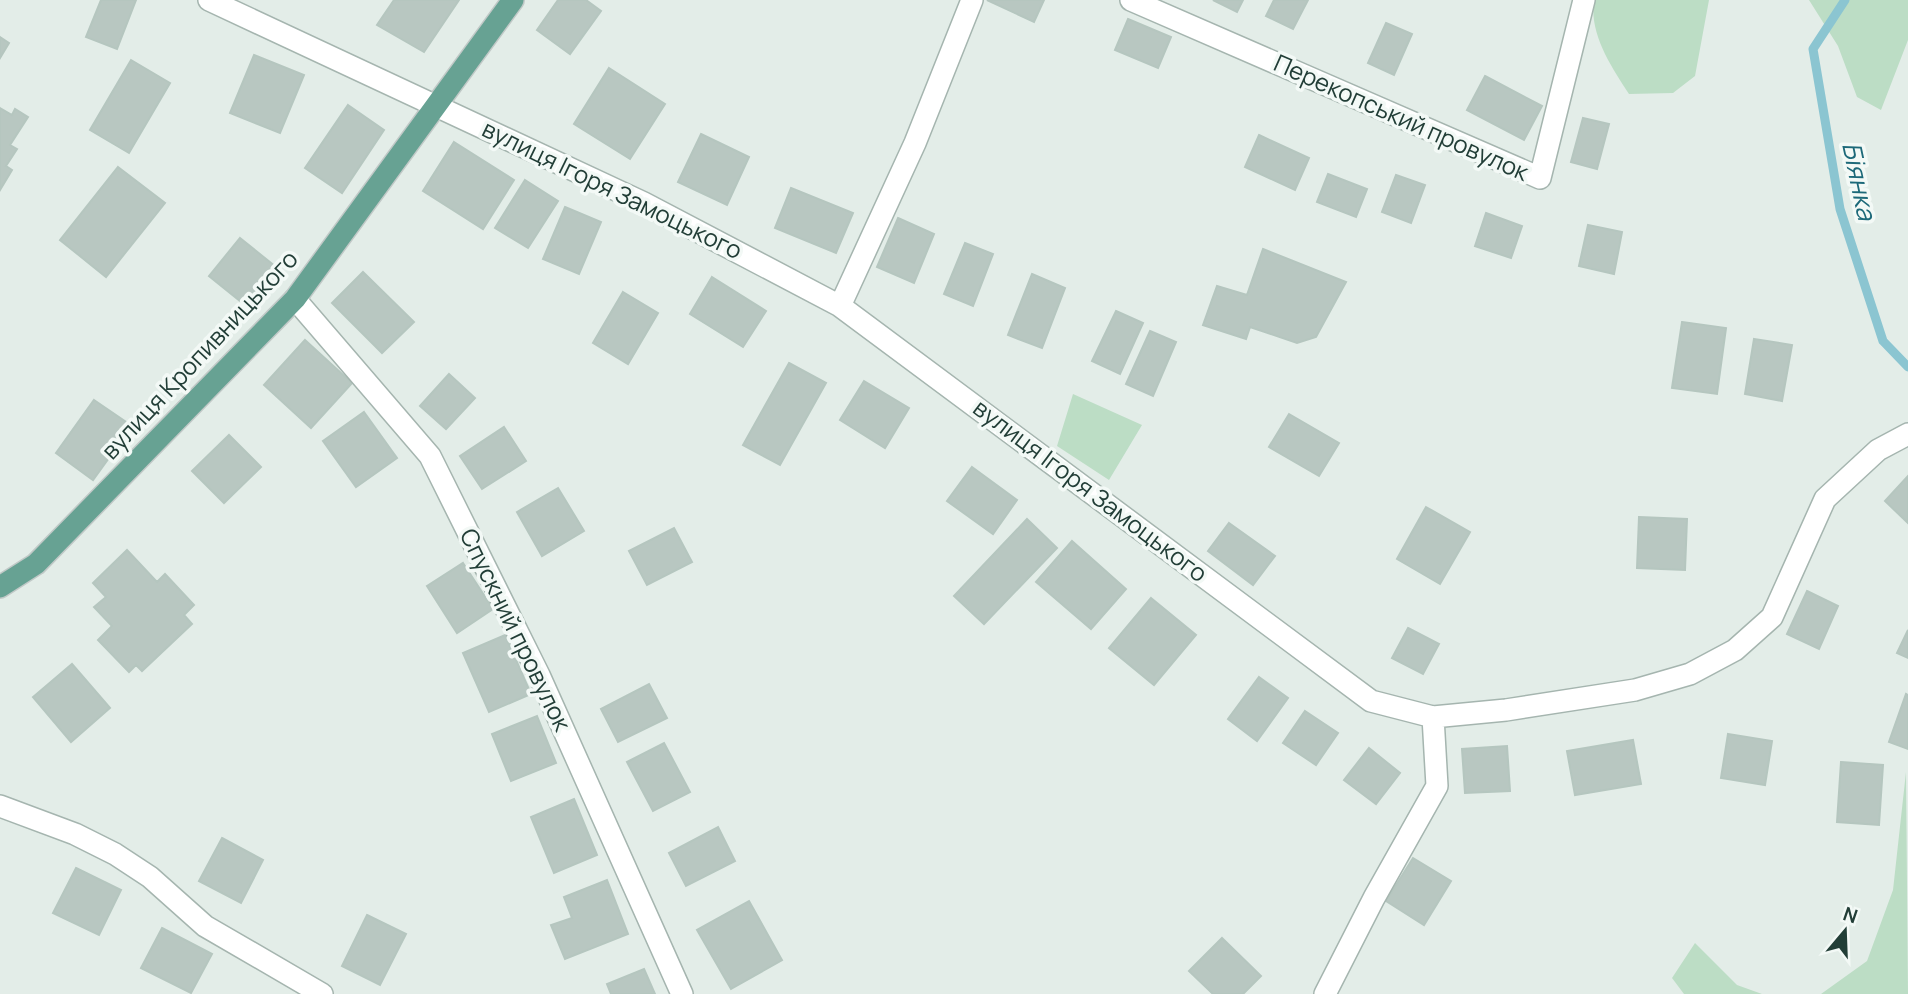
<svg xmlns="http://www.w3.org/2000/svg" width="1908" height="994" font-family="Manrope,sans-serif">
  <rect width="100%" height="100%" fill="#e3ede8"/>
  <!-- green -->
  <path fill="#bcddc5" d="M1594,0h115l-14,76 -22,17 -44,1c-18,-28 -40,-60 -35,-94z
    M1809,0h99v40l-27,70 -24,-13 -19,-51z
    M1073,394l69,31 -33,55 -52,-34z
    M1906,772l2,222h-87l46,-33 26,-71z
    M1695,943l42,42 25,9h-78l-12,-16z"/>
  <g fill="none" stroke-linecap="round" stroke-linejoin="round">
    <!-- stream -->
    <path stroke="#8bc5d1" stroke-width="9" d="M1845,0l-32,49 27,160 43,132 25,26"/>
  </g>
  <!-- building -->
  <path fill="#b8c7c1" stroke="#b5c6bf" stroke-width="2" d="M101,0h35l-19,49 -31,-12z
    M394,0h65l-35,52 -47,-27z
    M558,0h28l15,11 -31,43 -33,-24z
    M987,0h57l-10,22z
    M1213,0h30l-6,12z
    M1274,0h34l-15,29 -27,-13z
    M1128,19l43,18 -13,31 -43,-18z
    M1386,23l26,11 -18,41 -26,-12z
    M0,37l9,6 -9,15z
    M254,55l50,20 -24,58 -50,-20z
    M131,60l39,23 -41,70 -39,-23z
    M609,68l56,36 -35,55 -56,-35z
    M1485,76l57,30 -18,34 -57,-30z
    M348,105l36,25 -42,63 -37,-25z
    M0,108l12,7 3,-6 13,8 -18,28 7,4 -11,17 6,4 -12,20z
    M1583,118l26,6 -12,45 -26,-7z
    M701,134l48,23 -22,48 -49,-23z
    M1259,135l50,23 -14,32 -50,-23z
    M454,142l60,38 -31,49 -60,-38z
    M118,167l47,36 -59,74 -46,-37z
    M1328,174l39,15 -11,28 -39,-15z
    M1396,175l29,10 -14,38 -29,-11z
    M525,180l33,21 -30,47 -33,-20z
    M791,188l62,25 -17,40 -61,-25z
    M565,207l36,15 -22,52 -36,-15z
    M1486,213l36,13 -11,32 -36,-12z
    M898,218l36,16 -20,49 -37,-16z
    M1588,225l34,7 -8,42 -35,-8z
    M240,238l36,29 -31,38 -36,-29z
    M965,243l28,11 -20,52 -29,-12z
    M1263,249l83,33 -30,55 -19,6 -47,-16 -4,12 -43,-14 14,-39 30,9z
    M363,272l51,50 -32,31 -50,-50z
    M1032,274l33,14 -23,60 -34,-13z
    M712,277l54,34 -23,36 -53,-33z
    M623,292l35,21 -30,51 -35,-21z
    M1116,311l27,12 -23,51 -28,-13z
    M1682,322l44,6 -9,66 -45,-6z
    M1150,331l26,11 -23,54 -27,-12z
    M1754,339l38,6 -10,56 -37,-7z
    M305,340l47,43 -41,45 -47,-43z
    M789,363l37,20 -46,82 -37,-20z
    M449,374l26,24 -29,31 -26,-23z
    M864,381l45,27 -24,40 -45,-28z
    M94,400l38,26 -39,54 -37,-27z
    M364,412l33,46 -41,29 -33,-46z
    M1289,414l50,29 -20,33 -50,-29z
    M504,427l22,34 -44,28 -22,-33z
    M229,435l32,32 -37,36 -32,-32z
    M972,467l45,33 -24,34 -46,-33z
    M1908,476v47l-23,-22z
    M558,488l26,43 -42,25 -25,-44z
    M1426,507l44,25 -30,52 -43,-25z
    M1639,517l48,2 -2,51 -48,-2z
    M1027,519l30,29 -73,76 -30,-28z
    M1229,523l46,33 -22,29 -45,-34z
    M674,528l18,34 -45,23 -18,-34z
    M1072,541l54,48 -35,40 -55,-47z
    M127,550l30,32 8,-8 29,31 -10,10 8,9 -50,47 -6,-6 -7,7 -31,-32 14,-14 -18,-19 12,-10 -13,-14z
    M463,563l30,46 -36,24 -30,-47z
    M1807,591l31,15 -19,43 -32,-15z
    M1151,598l45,37 -42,50 -45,-37z
    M1408,628l31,16 -16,30 -31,-16z
    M1908,630v28l-11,-5z
    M505,635l26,59 -42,18 -26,-59z
    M72,664l38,44 -39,34 -38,-45z
    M1259,677l29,21 -31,43 -29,-22z
    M649,684l18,34 -49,24 -17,-33z
    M1906,694l2,1v54l-19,-7z
    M1305,711l33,22 -22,32 -33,-22z
    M537,716l19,47 -45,18 -19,-47z
    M1728,734l44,7 -7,44 -44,-7z
    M1633,740l8,44 -66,11 -8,-44z
    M664,743l26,49 -37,19 -26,-49z
    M1507,746l3,45 -45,2 -3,-44z
    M1369,748l31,25 -24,31 -32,-24z
    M1841,762l42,3 -4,60 -42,-3z
    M574,799l23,56 -43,18 -23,-56z
    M718,827l17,34 -49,25 -17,-33z
    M222,838l41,22 -22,43 -42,-22z
    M1413,858l38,23 -27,44 -38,-24z
    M76,868l45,22 -22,45 -46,-22z
    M607,880l21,54 -63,25 -14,-34 21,-7 -8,-21z
    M749,901l33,59 -51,29 -34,-59z
    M367,915l39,19 -26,51 -38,-19z
    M162,928l50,26 -21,39 -50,-25z
    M1222,938l39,38 -18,18h-30l-24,-23z
    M644,969l11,25h-44l-4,-10z"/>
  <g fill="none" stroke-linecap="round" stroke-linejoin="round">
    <!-- minor casing -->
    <g stroke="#a5b5af" stroke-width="24">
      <path id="minor" d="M209,0l435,203 196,103 531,395 62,16 73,-7 129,-20 55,-16 45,-24 37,-33 53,-118 53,-49 30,-16
        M1131,0l409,178 44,-178
        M295,299l135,157 109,219 143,319
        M840,306l75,-163 57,-143
        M0,806l75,28 40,20 35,23 55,49 117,68
        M1325,994l49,-96 63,-112 -4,-69"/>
    </g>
    <!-- major casing -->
    <g stroke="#c1c9c7" stroke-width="24">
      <path id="major" d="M0,587l36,-23 259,-265 218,-299"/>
    </g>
    <!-- minor -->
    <use href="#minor" stroke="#fff" stroke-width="21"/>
    <!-- major -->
    <use href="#major" stroke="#67a293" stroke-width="21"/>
  </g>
  <g text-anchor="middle" stroke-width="7" stroke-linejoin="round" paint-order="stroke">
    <!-- street labels -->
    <g font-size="24" fill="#223e37" stroke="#f3f9f6">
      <text transform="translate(1401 118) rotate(24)" y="8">Перекопський провулок</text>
      <text transform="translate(612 190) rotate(26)" y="8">вулиця Ігоря Замоцького</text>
      <text transform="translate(200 355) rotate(-47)" y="8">вулиця Кропивницького</text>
      <text transform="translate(1090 491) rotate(37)" y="8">вулиця Ігоря Замоцького</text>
      <text transform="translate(515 630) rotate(64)" y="8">Спускний провулок</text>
    </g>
    <!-- water labels -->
    <g font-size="26" font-style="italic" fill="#1d6979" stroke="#f3f9f6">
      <text transform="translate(1859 181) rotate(78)" y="9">Біянка</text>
    </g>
  </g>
  <!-- north arrow -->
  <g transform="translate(1845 931) rotate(19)" stroke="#f3f9f6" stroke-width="5" paint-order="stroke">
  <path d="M0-5L12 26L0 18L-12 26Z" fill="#223e37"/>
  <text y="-10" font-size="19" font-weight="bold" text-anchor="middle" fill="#223e37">N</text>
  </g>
</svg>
